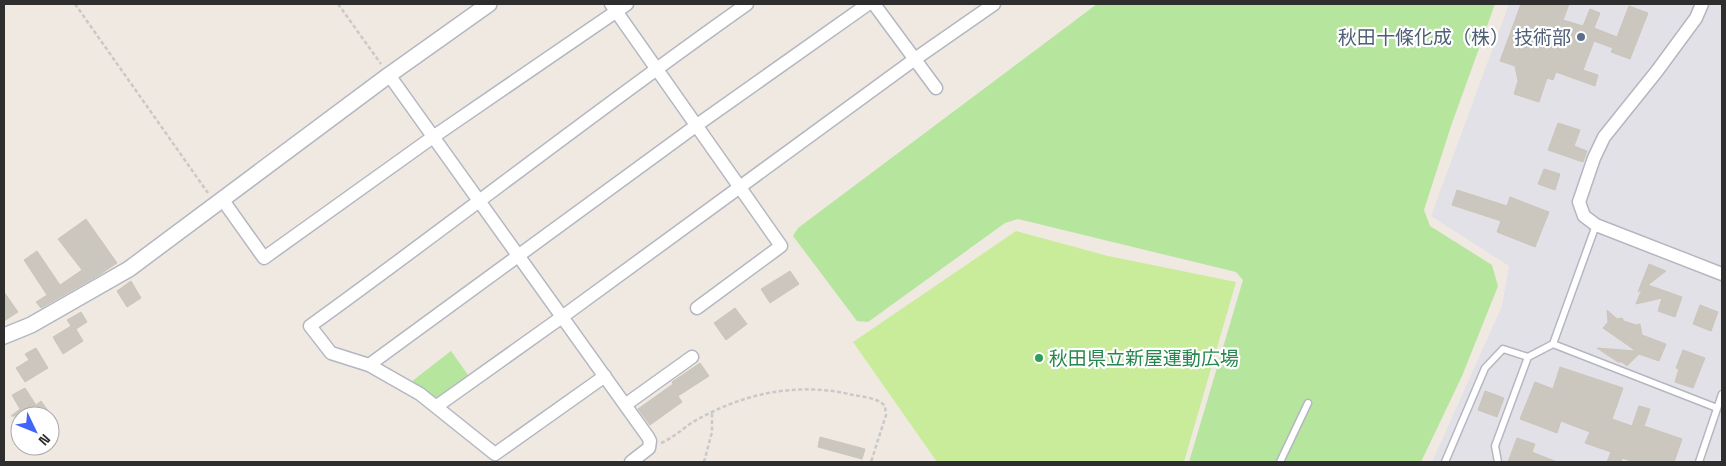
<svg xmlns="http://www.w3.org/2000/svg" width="1726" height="466" font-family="'Space Grotesk','Noto Sans JP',sans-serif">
  <rect width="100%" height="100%" fill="#efe9e1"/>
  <!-- industrial -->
  <path fill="#e3e1e8" d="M1509,4h213v458h-290l70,-156 7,-40 -78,-50z"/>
  <!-- green -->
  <path fill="#b6e59e" d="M1097,4h398l-44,122 -27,84 6,16 62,39 6,21 -36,90 -41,86h-232l54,-182 -7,-8 -218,-53 -13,4 -137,99 -11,-1 -64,-85 5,-8z
    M451,351l17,24 -33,24 -24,-17z"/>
  <!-- pitch -->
  <path fill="#c9ec9a" d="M1016,231l92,25 128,26 -52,180h-247l-84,-120z"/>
  <!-- building -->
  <path fill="#cbc7bf" stroke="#cbc5ba" d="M1521,4h48l-6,16 20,6 7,-17 10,4 -6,15 23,9 12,-31 19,7 -18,46 -19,-7 2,-4 -19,-7 -11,29 15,5 -3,11 -39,-14 -3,8 -6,-2 -8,24 -25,-8 4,-13 -3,-15 -15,-5z
    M1558,123l22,7 -6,16 13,5 -4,11 -35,-12z
    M1544,169l16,5 -5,16 -17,-6z
    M1457,190l50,16 3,-9 39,15 -14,35 -38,-15 4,-11 -49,-16z
    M86,219l31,44 -18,12 -58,33 -5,-6 11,-7 -23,-35 13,-9 23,34 22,-15 -24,-31z
    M1649,264l17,7 -18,14 34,12 -7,20 -17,-6 4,-13 -26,6 6,-15 -4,3z
    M790,271l9,13 -29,19 -9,-14z
    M131,281l10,17 -14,9 -10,-16z
    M4,292l14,20 -14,9z
    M1700,305l18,7 -7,19 -18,-7z
    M735,308l12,16 -21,16 -12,-17z
    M1607,310l10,9 5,-1 2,3 12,4 4,-1 2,11 24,9 -7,17 -20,-7 -12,12 -5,-4h-4l-21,-14 39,3 -33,-23 5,-6z
    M81,312l6,10 -11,7 7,12 -20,13 -10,-17 18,-11 -4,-6z
    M36,348l12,20 -23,14 -9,-14 13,-8 -4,-6z
    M1683,350l22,8 -12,30 -18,-6 4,-13 -3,-1z
    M700,363l9,13 -31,20 4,6 -32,23 -12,-16 35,-25 -1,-2z
    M1560,367l63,21 -11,31 20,7 7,-20 11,3 -6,17 38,13 -8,23h-40l-12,-4 -1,4h-14l4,-10 -26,-9 5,-11 -29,-11 -4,12 -37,-14 15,-37 18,7z
    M25,388l11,17 5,-4 8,11 -6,4h-32l9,-7 -8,-14z
    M1485,391l19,7 -7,19 -19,-7z
    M820,437l45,12 -3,10 -44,-12z
    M1517,438l18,6 -3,8 25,10h-49z"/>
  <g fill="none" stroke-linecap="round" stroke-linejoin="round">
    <!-- service casing -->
    <g stroke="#b4b7c1" stroke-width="9">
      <path id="service" d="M1596,225l-43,119 164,64
        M1280,462l28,-59
        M1445,462l40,-94 18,-19 25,8 25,-13
        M1498,462l-3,-16 33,-89
        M1699,462l23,-68"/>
    </g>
    <!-- minor casing -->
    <g stroke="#b4b7c1" stroke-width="15">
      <path id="minor" d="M611,4l170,242 -84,62
        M874,4l62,84
        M1702,4l-6,14 -39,53 -53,66 -10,21 -15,44 5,14 12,9 126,49
        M389,75l259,362 2,4 -1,7 -18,14
        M222,199l42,59 169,-121 194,-133
        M369,365l328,-240 171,-121
        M605,376l-110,78 -75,-60 -51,-29 -38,-12 -21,-27c147,-106 289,-218 437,-322
        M625,405l67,-48
        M437,406l125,-89 353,-258 79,-55"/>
    </g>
    <!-- tertiary casing -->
    <g stroke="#b4b7c1" stroke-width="18">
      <path id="tertiary" d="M4,336l27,-11 98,-56 260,-194 100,-71"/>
    </g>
    <!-- path -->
    <path stroke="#c9c9c9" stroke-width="2.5" stroke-dasharray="4 2.5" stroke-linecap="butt" d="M75,4l133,189
      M338,4l43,60
      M661,443c12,-5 21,-14 32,-21 48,-28 102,-40 156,-28 12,3 28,3 36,12l1,9 -15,47
      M704,462l8,-30v-20"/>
    <!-- service -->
    <use href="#service" stroke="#fff" stroke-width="6"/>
    <!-- minor -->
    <use href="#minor" stroke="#fff" stroke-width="12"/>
    <!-- tertiary -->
    <use href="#tertiary" stroke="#fff" stroke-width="15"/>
  </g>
  <!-- markers -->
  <circle fill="#5c6f8a" stroke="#fff" stroke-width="2" cx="1581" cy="37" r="5"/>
  <circle fill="#2e9e5b" stroke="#fff" stroke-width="2" cx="1039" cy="358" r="5"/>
  <g text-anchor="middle" stroke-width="4.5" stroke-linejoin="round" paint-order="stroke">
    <!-- service labels -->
    <g font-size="19" fill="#4e5e75" stroke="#fff" text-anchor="end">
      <text x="1571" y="44">秋田十條化成（株） 技術部</text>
    </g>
    <!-- leisure labels -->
    <g font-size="19" fill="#27864d" stroke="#fff" text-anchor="start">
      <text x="1049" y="365">秋田県立新屋運動広場</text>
    </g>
  </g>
  <!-- border -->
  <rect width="1726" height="466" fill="none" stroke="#2e2e2e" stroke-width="10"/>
  <!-- north arrow -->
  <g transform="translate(35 431) rotate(133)"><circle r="24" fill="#ffffff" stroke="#ababab"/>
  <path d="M0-4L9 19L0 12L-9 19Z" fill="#4264fb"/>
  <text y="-8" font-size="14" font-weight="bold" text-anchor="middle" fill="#2e2e2e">N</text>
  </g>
</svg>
